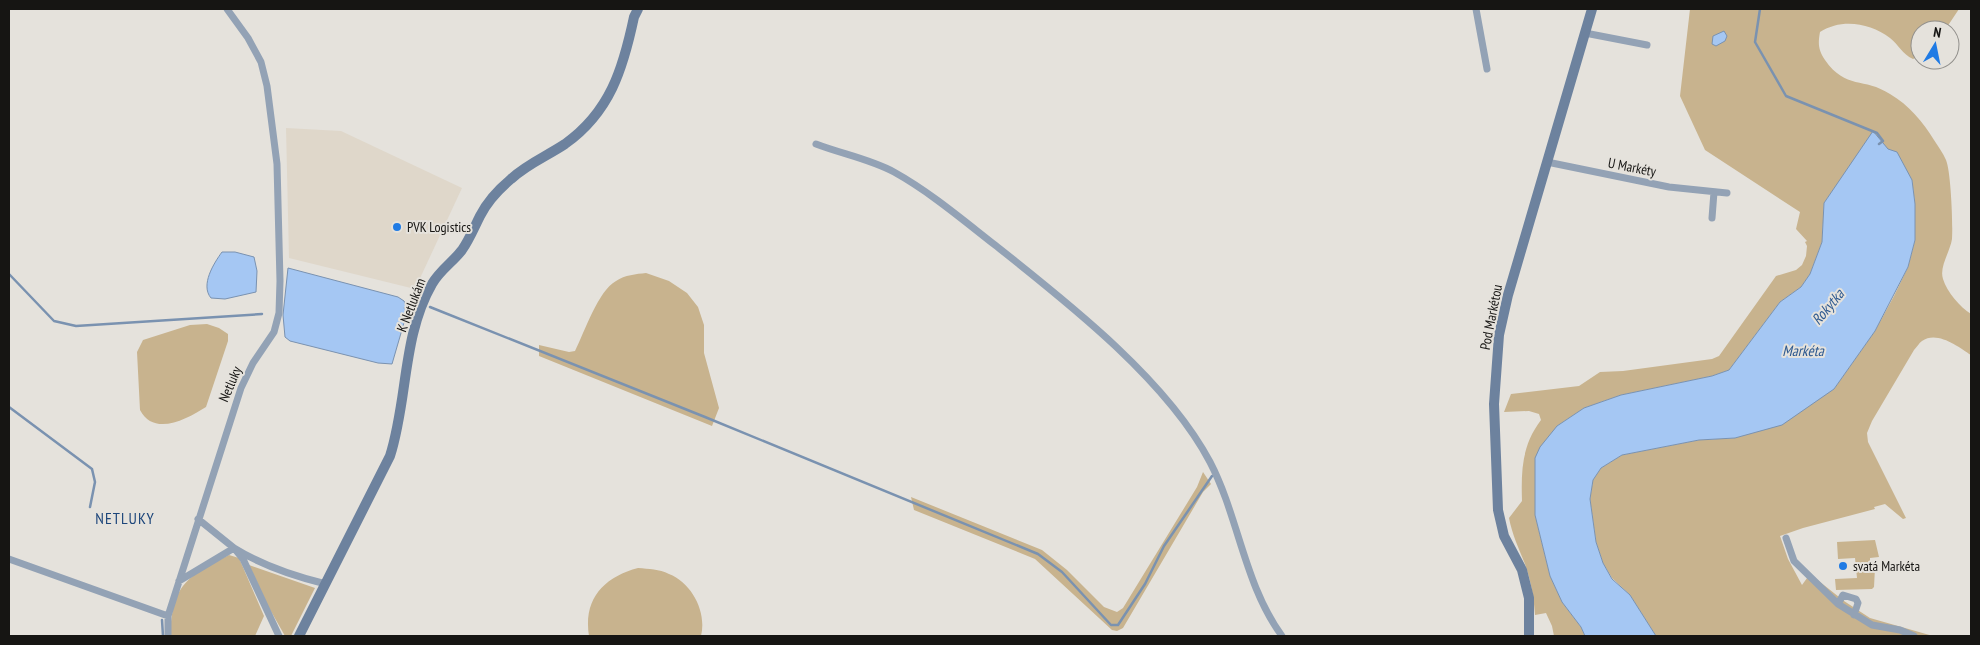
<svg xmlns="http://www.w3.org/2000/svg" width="1980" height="645" font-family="'PT Sans Narrow',sans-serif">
  <rect width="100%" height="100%" fill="#e5e2dc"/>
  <!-- built -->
  <path fill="#dfd7ca" d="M286,128l55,3 121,57 -47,101 -126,-31z"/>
  <!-- green -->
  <path fill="#c8b38e" d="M1690,9h269l-14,21h-25v26l-7,3c-11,-5 -14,-14 -23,-21 -20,-15 -48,-20 -70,-6 -2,11 -2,18 5,28 21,30 39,17 65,34 19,11 33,28 44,46 4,6 9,13 12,20 5,12 7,65 6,79 -2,13 -13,28 -9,40 4,13 17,28 28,35v41c-12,-8 -34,-25 -49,-14 -3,2 -5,6 -8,9l-42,71 -5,12 1,9 38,76 -3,1 -18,-15 -11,3 1,2 -72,19 -23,8 8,23 14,26 8,-11 34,27 26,17 63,18h-277l-26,-41 -18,-17 -9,-15 -7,-21 -6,-43 3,-19 8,-12 21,-13 77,-15 36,-2 99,-49 41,-58 19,-35 14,-29 7,-27v-36l-3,-24 -38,-48 -50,71 -2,39 -12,32 -9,13 -21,15 -51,68 -17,6 -91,19 -37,13 -27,18 -22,60v29l15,61 12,26 19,25 4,9h-31l-2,-10 -6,-13 -11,2c-1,-17 -4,-34 -10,-51 -6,-15 -13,-30 -16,-46l13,-17c-1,-31 0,-56 19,-81l-2,-6 -10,-3 -25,1 7,-18 68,-8 21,-14 23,-1 89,-12 7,-3 57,-80 20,-6 6,-5 4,-9 1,-10 -2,-4 2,-1 -11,-12 4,-17 -95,-62 -25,-54z
    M646,273l23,8 18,12 11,14 6,18v28l15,55 -7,18 -173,-70v-11l30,7 6,-1c10,-20 23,-60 41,-70 9,-6 20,-7 30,-8z
    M207,324l12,4 9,6v7l-22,66c-19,12 -52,30 -66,3l-3,-58 6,-12 47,-15z
    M1203,472l8,12 -8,8 -80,136 -6,3 -5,-1 -77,-71 -121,-49 -3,-13 131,53 25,20 37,37 13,5 6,-4 74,-121z
    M1875,540l4,17 -9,1v9l5,1 -1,19 -2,2 -36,1 -1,-11 22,-1 -2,-20 -17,1 -1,-17z
    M229,555l10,3 25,58 -9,20h-85c3,-52 15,-58 59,-81z
    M249,565l66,23 -24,48h-6l-17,-30z
    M638,568c11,1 21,1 31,6 23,9 38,38 32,62h-112c-6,-37 15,-59 49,-68z"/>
  <!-- water -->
  <path fill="#a5c7f3" stroke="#7a92b0" d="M1724,31l3,5 -2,5 -9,5 -4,-2 1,-8z
    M1873,131l15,18 9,3 15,28 3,24v36l-7,27 -33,64 -41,58 -52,36 -47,13 -36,2 -77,15 -21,13 -8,12 -3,19 6,43 7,21 9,16 18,16 26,41h-71l-4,-9 -19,-25 -12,-26 -15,-61v-57l5,-11 17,-21 27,-18 37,-13 91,-19 17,-6 51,-68 21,-15 9,-13 12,-32 2,-39z
    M222,252h13l19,5 3,14 -1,21 -31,7 -14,-1c-11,-13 3,-35 11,-46z
    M288,268l110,29 6,4 4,8 -16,55 -14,-1 -88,-22 -5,-4 -2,-22z"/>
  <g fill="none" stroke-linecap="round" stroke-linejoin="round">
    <!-- stream -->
    <path stroke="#7a92b0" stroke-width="2.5" d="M1760,9l-5,33 31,54 91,37 6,8 -4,3
      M9,274l45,47 22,5 186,-12
      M430,307l275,110 333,137 24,18 49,53h7l27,-41 19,-38 48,-70
      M405,308l12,-6
      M9,407l83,62 3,13 -5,25
      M162,620l1,16"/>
    <!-- street -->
    <path stroke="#93a2b5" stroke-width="7" d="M1476,9l11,60
      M1585,33l62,12
      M816,144c26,10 54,15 78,28 36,20 69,48 101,73 72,57 172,135 215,217 29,56 34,122 72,174
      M1547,162l122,25 58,6
      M1712,218l2,-26
      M198,519l36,29 9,11 36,77
      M1786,538l8,23 44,43 34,21 28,5 14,6
      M9,559l159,57
      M179,581l55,-33c29,18 59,28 92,36
      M1838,604l5,-9 13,4 2,4 -4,12
      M168,636v-20l73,-228 12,-25 21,-31 5,-19 1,-32 -3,-117 -10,-78 -6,-24 -13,-24 -21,-29"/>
    <!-- secondary -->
    <path stroke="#6d829e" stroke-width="10" d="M299,636l91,-180c18,-56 12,-120 42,-172 8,-14 21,-22 30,-34 7,-10 12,-22 18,-34 7,-14 19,-27 31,-37 16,-15 36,-23 54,-35 45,-32 58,-75 69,-127l4,-8
      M1529,636v-38l-7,-28 -18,-34 -6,-26 -4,-106 5,-69 9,-40 84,-286"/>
  </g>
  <!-- markers -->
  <g fill="#207be4" stroke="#e5e2dc" stroke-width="2">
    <circle cx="397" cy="227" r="5"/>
    <circle cx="1843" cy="566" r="5"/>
  </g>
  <g text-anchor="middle" stroke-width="4" stroke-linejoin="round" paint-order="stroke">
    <!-- street labels -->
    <g font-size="14" fill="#161513" stroke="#e5e2dc">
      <text transform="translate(1632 167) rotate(11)" y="5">U Markéty</text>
      <text transform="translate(411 305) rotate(-69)" y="5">K Netlukám</text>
      <text transform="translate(1491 317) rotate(-79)" y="5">Pod Markétou</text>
      <text transform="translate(230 384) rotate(-67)" y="5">Netluky</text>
    </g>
    <!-- poi labels -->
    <g font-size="14" fill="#161513" stroke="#e5e2dc" text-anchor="start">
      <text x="407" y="232">PVK Logistics</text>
      <text x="1853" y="571">svatá Markéta</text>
    </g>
    <!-- water labels -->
    <g font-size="15" font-style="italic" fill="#2c588f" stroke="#e5e2dc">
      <text transform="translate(1828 307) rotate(-50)" y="5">Rokytka</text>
      <text x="1803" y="356">Markéta</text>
    </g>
    <!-- quarter labels -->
    <g font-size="16" letter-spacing="1" fill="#1c457a" stroke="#e5e2dc">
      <text x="125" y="524">NETLUKY</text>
    </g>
  </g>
  <!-- border -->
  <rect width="1980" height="645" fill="none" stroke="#161513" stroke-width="20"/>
  <!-- north arrow -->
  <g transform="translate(1935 45) rotate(10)"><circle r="24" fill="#e5e2dc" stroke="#92908c"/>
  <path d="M0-4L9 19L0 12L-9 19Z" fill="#207be4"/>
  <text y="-8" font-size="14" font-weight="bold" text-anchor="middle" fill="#161513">N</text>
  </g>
</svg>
